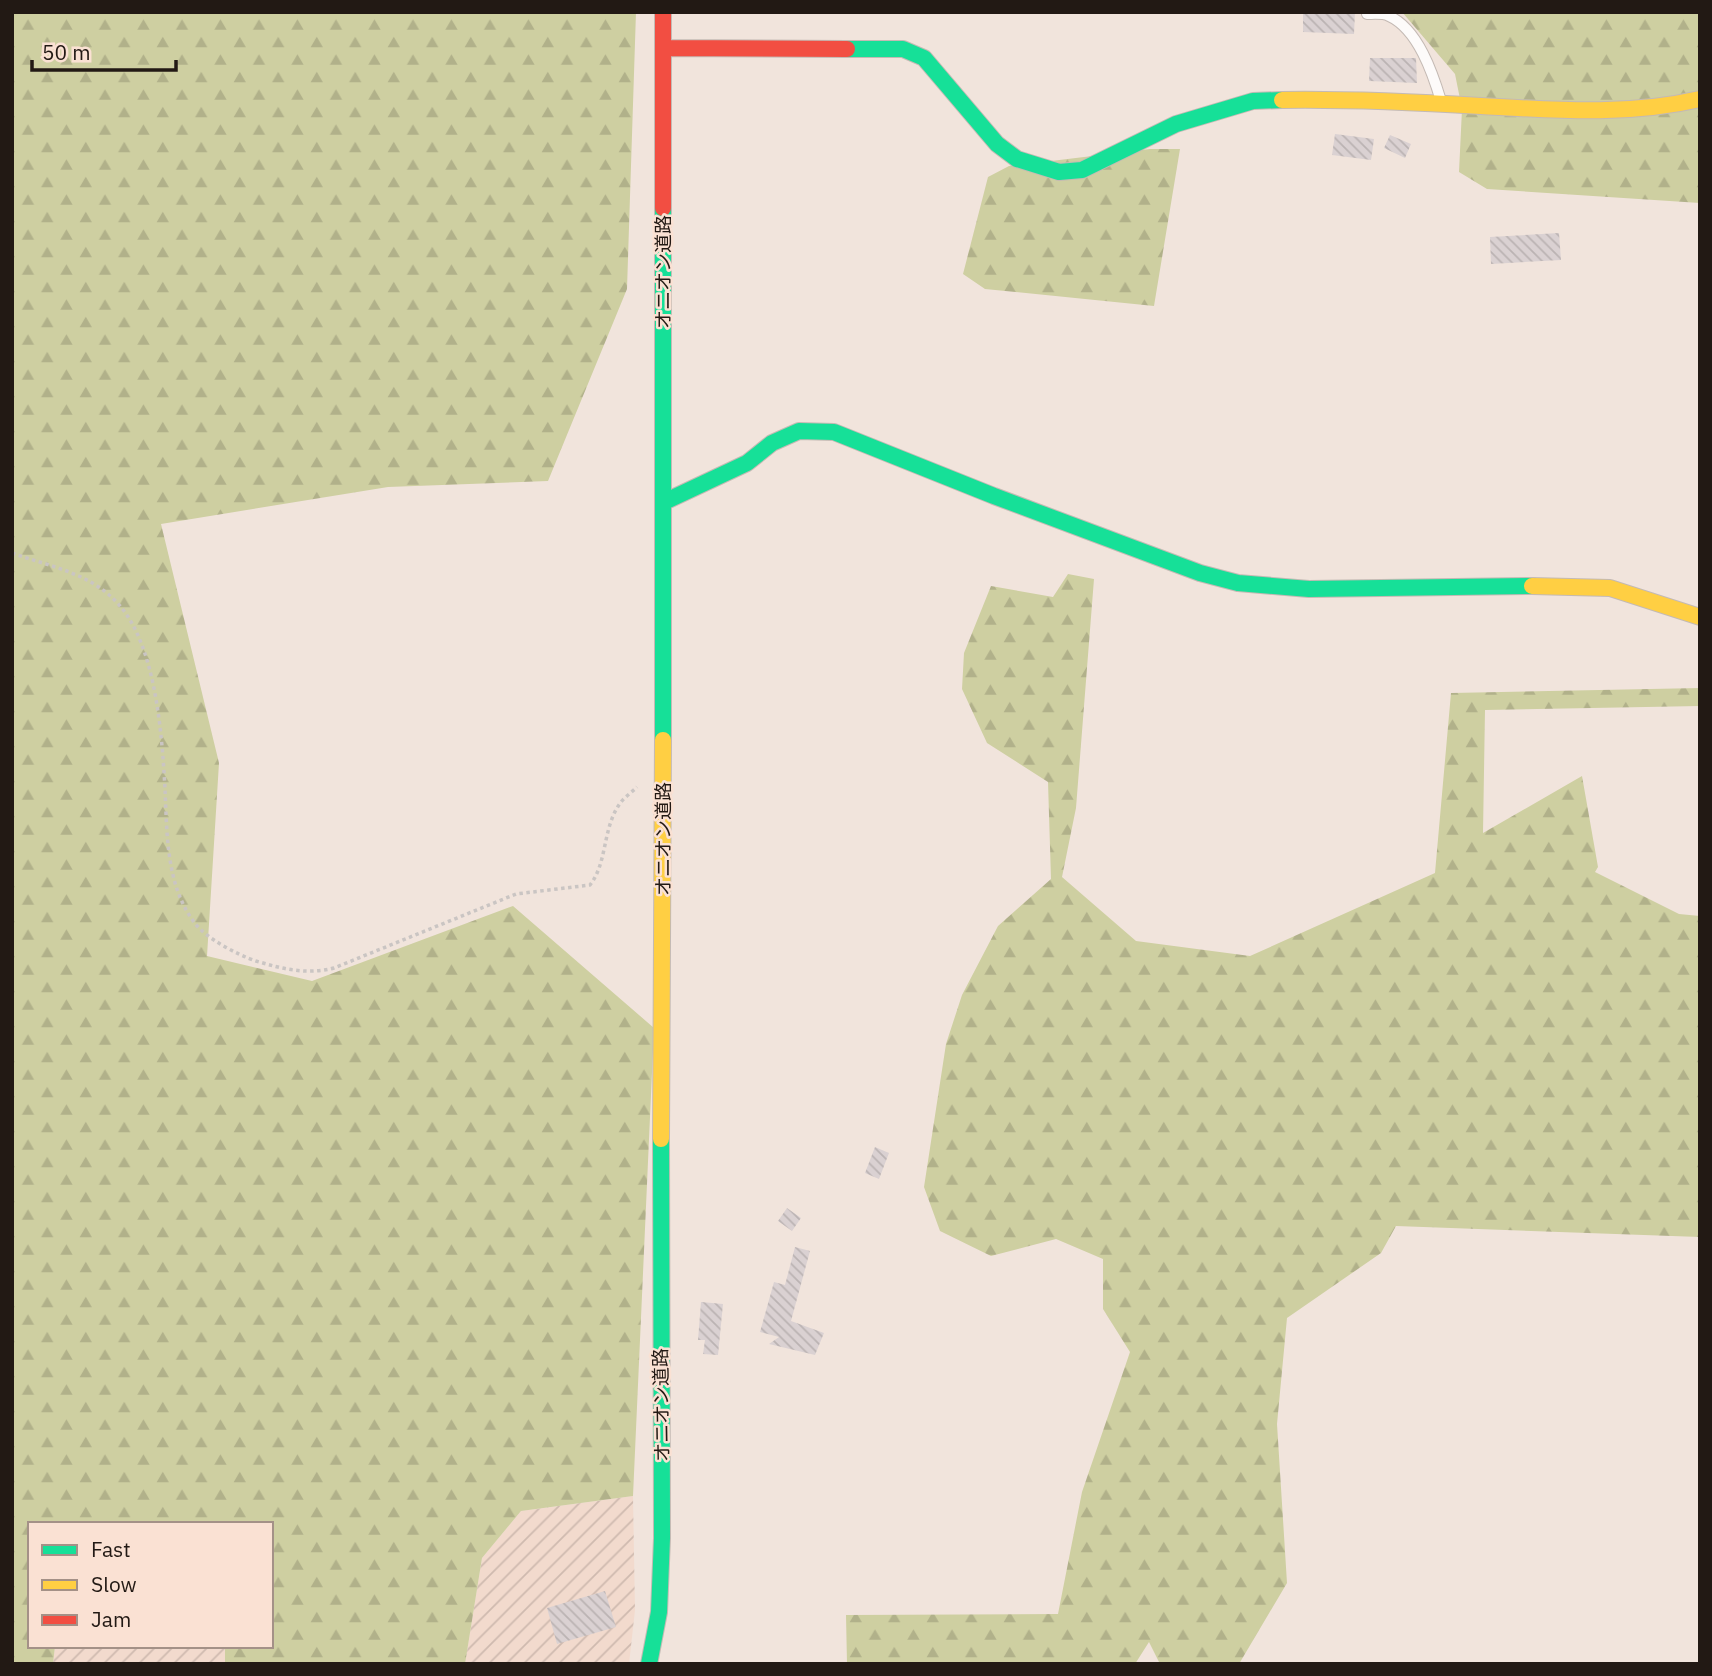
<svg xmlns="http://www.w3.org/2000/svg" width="1712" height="1676" font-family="'IBM Plex Sans','Noto Sans JP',sans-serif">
  <defs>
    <pattern id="industrial-furrows" width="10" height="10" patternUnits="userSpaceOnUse" patternTransform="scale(1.75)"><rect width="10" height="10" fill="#f2dacd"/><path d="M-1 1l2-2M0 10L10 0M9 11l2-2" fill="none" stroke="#cfbaaf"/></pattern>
    <pattern id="forest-firs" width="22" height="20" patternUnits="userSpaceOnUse" patternTransform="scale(1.75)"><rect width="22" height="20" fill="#cecfa1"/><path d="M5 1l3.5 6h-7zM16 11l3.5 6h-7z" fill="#b1b18a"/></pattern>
    <pattern id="building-back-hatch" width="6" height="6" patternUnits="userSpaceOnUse" patternTransform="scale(1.75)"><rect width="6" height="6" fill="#dad1d2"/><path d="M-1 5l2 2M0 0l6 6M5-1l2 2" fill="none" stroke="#bbb3b3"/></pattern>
  </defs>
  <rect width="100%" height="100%" fill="#f1e4dc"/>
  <!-- industrial -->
  <path fill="url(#industrial-furrows)" d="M633,1496l2,114 -6,54h-164l17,-106 39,-47z
    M55,1646h170v18h-172z"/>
  <!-- forest -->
  <path fill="url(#forest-firs)" d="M12,12h624l-9,277 -79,192 -160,6 -227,37 58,239 -12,193 105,25 201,-75 141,122 -21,468 -112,15 -39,47 -17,106h-240v-18h46v-122h-241v122h25l-2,18h-41z
    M1402,12h298v191l-213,-14 -28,-17 3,-63 -7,-35z
    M1150,149h30l-26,157 -169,-17 -22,-15 25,-97 21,-11z
    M1068,574l26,5 -18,229 -14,69 74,64 114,15 185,-83 16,-180 249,-5v18l-215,4 -2,123 99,-57 16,91 -3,5 84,42 21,2v321l-304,-11 -15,27 -94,65 -10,106 10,159 -48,81h-79l-11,-22 -14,22h-288l-1,-49 212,-1 24,-122 48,-140 -27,-43v-50l-47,-20 -65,17 -51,-25 -16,-44 22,-143 16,-49 36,-69 53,-47 -3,-97 -61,-39 -25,-54 2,-36 27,-67 62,11z"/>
  <!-- building -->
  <path fill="url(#building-back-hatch)" d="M1303,12h52l-1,22 -51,-2z
    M1370,58h46l1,25 -48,-2z
    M1335,134l39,5 -3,21 -39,-5z
    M1390,135l21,9 -6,14 -21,-10z
    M1559,233l2,27 -70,4 -1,-27z
    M875,1147l14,6 -10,26 -14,-6z
    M787,1208l14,10 -9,13 -14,-10z
    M795,1247l15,4 -19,70 33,12 -9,22 -46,-11 10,-7 -19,-5 14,-50 11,3z
    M701,1302l22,2 -5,51 -15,-1 2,-14h-7z
    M605,1591l11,36 -59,17 -10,-36z"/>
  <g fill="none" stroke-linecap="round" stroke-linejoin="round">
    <!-- lane casing -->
    <g stroke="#c4bab4" stroke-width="12">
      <path id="lane" d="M1367,14c7,0 17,-1 22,2 29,13 44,58 52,85"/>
    </g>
    <!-- fast casing -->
    <g stroke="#c4bab4" stroke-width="18">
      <path id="fast" d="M847,49h56l21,9 73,86 20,15 42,13 23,-2 94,-46 77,-23 29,-1
        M663,208v532
        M664,502l83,-39 25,-20 27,-12 35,1 160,64 206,77 38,10 71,6 223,-3
        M649,1664l10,-52 3,-74 -1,-399"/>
    </g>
    <!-- slow casing -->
    <g stroke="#c4bab4" stroke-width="18">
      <path id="slow" d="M1282,100c67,-1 132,2 199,6 74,4 146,10 219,-7
        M1532,586l78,2 90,29
        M661,1139l2,-399"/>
    </g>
    <!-- jam casing -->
    <g stroke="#c4bab4" stroke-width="18">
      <path id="jam" d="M663,12v196
        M663,48l184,1"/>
    </g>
    <!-- path -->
    <path stroke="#cac5c3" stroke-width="3.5" stroke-dasharray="3.5 3.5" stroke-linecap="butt" d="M12,553c39,14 80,20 108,53 36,42 42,129 45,183 2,44 1,96 29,133 11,16 44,33 62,39 27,8 50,14 78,7l182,-74 74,-9c18,-23 12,-58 31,-83 4,-5 11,-10 16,-15"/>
    <!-- lane -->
    <use href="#lane" stroke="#fdfbfa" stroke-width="10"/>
    <!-- fast -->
    <use href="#fast" stroke="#16e098" stroke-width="16"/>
    <!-- slow -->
    <use href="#slow" stroke="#ffcf43" stroke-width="16"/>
    <!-- jam -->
    <use href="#jam" stroke="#f24e42" stroke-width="16"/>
  </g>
  <g text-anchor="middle" stroke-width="5" stroke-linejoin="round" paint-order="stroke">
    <!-- street labels -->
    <g font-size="19" fill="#221914" stroke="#fae1d3">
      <text transform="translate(663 272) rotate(-90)" y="7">オニオン道路</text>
      <text transform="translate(663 839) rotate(-90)" y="7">オニオン道路</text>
      <text transform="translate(661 1405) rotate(-91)" y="7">オニオン道路</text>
    </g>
  </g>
  <!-- border -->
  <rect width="1712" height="1676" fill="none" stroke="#221914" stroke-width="28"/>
  <!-- legend -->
  <rect x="28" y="1522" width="245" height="126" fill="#fae1d3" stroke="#a49187" stroke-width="2"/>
  <rect x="42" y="1545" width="35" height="10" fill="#16e098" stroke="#a49187" stroke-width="2"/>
  <text x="91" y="1557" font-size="21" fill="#221914">Fast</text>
  <rect x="42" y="1580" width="35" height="10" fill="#ffcf43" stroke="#a49187" stroke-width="2"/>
  <text x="91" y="1592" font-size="21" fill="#221914">Slow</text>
  <rect x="42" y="1615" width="35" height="10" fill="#f24e42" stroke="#a49187" stroke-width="2"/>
  <text x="91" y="1627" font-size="21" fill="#221914">Jam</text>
  <!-- scale -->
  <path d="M32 60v10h144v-10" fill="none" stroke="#221914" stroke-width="3.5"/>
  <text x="42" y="60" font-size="21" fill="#221914" stroke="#fae1d3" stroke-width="5" paint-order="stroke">50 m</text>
</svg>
